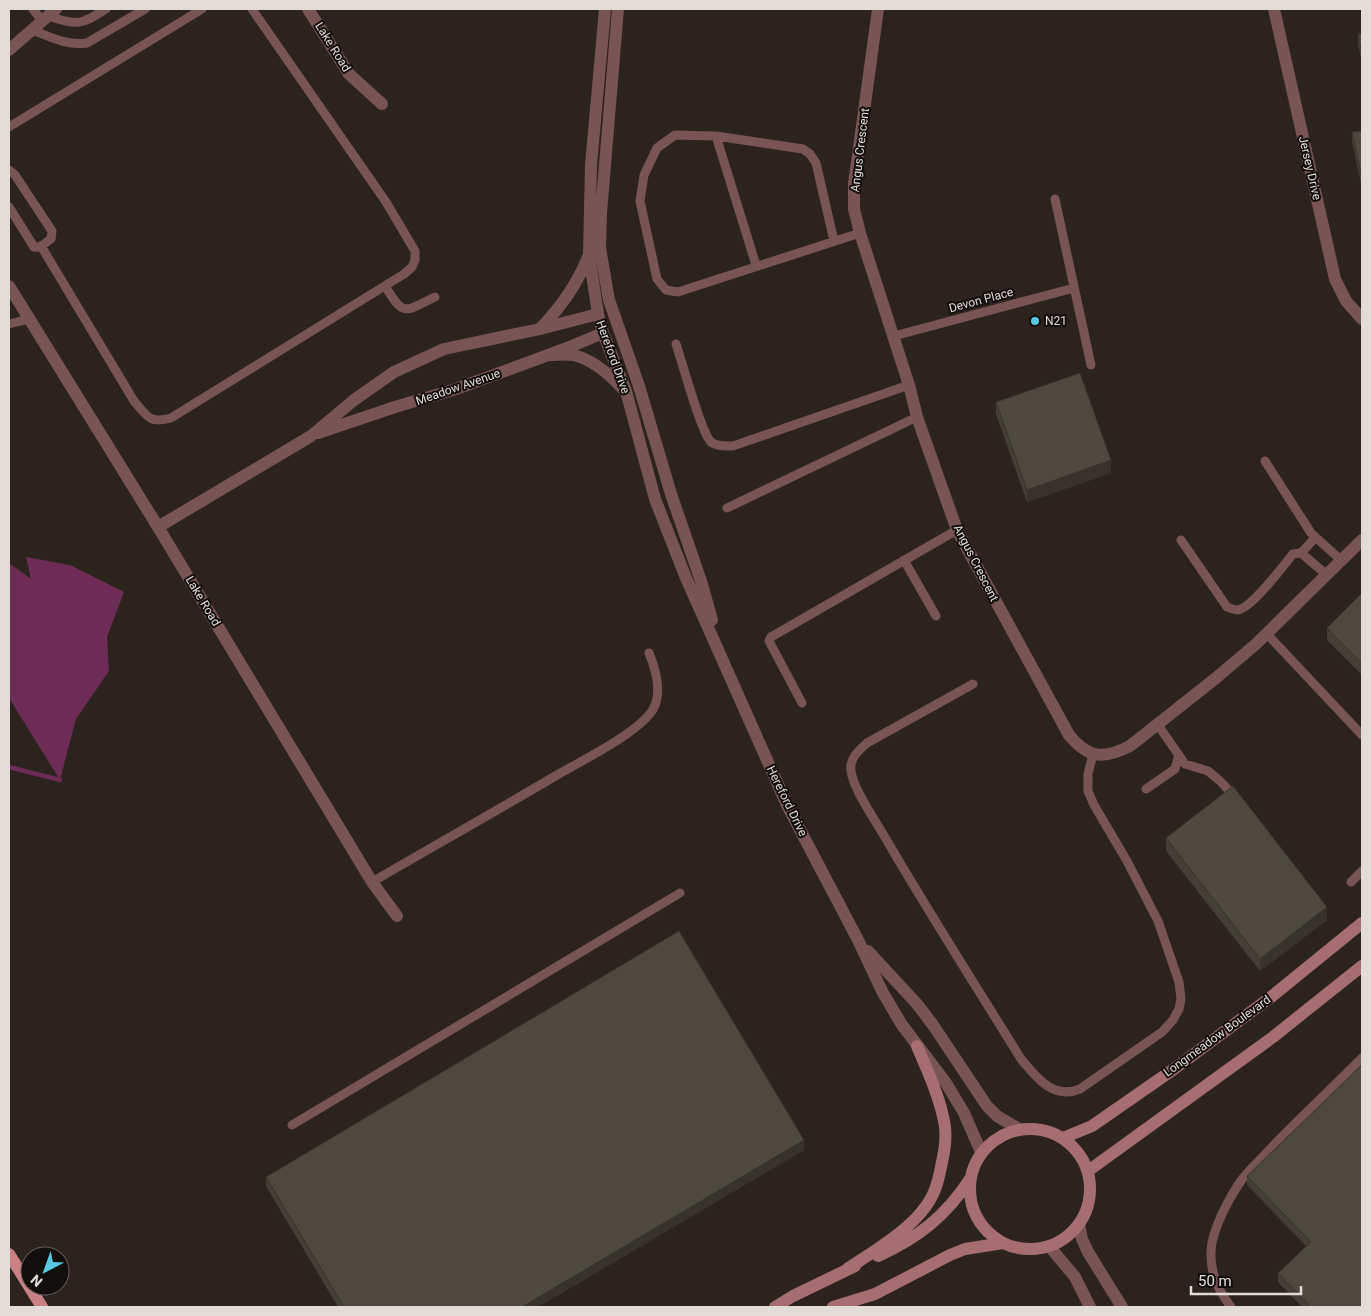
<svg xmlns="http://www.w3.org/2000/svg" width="1371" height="1316" font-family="Roboto,sans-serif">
  <rect width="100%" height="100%" fill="#2d231e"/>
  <!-- water -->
  <path fill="#6c2c55" d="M26,557l44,8 54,27 -17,45 2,34 -33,48 -16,61 -51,-82v-135l22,16z"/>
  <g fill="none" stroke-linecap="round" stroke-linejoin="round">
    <!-- stream -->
    <path stroke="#6c2c55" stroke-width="4.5" d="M9,767l51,13"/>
    <!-- service -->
    <path stroke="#785455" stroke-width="9" d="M33,9l9,12
      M48,16c30,9 31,10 58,-7
      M32,30c19,7 35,16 55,13l58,-34
      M9,127l193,-118
      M716,136l40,129
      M9,170l6,5 37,56 -1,8c-5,3 -11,10 -17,8l-25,-40
      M1055,199l36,166
      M834,241l-18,-78 -6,-9 -7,-5 -87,-13 -41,-1 -18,13 -13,27 -4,26 17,78 9,11 12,2 182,-59
      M41,246l93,155c13,15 15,23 37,17l233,-144 8,-7 3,-7v-9l-29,-49 -134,-193
      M385,286c19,31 19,26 50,11
      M9,324l20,-5
      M894,336l180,-48
      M676,344c6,17 25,89 35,98 6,5 14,4 22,4l176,-61
      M1265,461l46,72 31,28
      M727,508l190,-91
      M1181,540l46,67c3,1 7,3 11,3 14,-2 45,-44 55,-56l8,-1 26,22
      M1301,553l14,-15
      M904,560l32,56
      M1267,634l95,101
      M973,684l-106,59c-9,8 -18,16 -16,28 3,20 25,50 35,68 43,74 90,147 135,220 16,19 32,41 59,30l82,-57 11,-12 6,-11 2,-10 -2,-17 -21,-61 -31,-60 -33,-56 -6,-14v-17l5,-20
      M802,703l-33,-62 2,-4 186,-107
      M1158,725l27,39 23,7 12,10 15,16
      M1146,789l29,-20 4,-14
      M372,882c62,-36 124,-71 185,-107 26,-15 79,-41 95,-64 11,-17 4,-41 -3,-58
      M1351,882l11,-11
      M292,1125l388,-232
      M1231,1307c-13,-17 -21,-34 -20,-56 1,-22 19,-55 32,-73 9,-11 20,-21 29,-31 29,-30 60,-59 90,-89"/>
    <!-- minor -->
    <path stroke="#785455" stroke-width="12" d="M308,9l41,65 33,30
      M878,9l-24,175v25l6,24 49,152 8,32 40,113 112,205c19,23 34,25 61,11l86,-68 40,-34 106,-104
      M1274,9l61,270 11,22 16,18
      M9,50l47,-41
      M9,286l149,241 214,355 25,34
      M318,433l77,-26 61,-18 111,-41 36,-15
      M158,527l153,-91 43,-36 40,-28 50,-23 96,-20 58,-15
      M1079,1224l3,15 6,13 34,55
      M1049,1246l26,31 15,30"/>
    <!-- tertiary -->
    <path stroke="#785455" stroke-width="12" d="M605,9l-14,156 -2,90 9,59 5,19 23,58 29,108 31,79 101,227 71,135 25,53 19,32 44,58 18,30 17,39
      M618,9l-17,204 -1,35 9,52 30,86 32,108 30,87 11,39
      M540,329c21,-22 37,-44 48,-72
      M548,355c8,0 17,-1 25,0 19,4 36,19 49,33
      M868,951l49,53 16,21 54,81 10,10 22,13"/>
    <!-- secondary -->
    <path stroke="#a66e70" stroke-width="12" d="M970 1189a60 60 0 1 1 120 0a60 60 0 1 1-120 0Z
      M1063,1138l29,-12 82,-57 97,-72 91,-74
      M1088,1171l185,-134 89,-71
      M878,1256c40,-18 68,-40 92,-77
      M847,1269c29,-19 73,-44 87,-77 4,-9 6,-20 8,-30 3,-13 5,-28 2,-41 -5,-26 -17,-51 -27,-75
      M775,1307l18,-11 62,-30
      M833,1307l42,-13 75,-39 15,-6 38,-6"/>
    <!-- primary -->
    <path stroke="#c98184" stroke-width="12" d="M9,1254l33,53"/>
  </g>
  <!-- wall -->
  <path fill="#433f36" d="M1358,34h4v29l-4,-19z
    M1362,131v56l-10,-45v-10z
    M996,402l115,71 -84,29 -31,-88z
    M1362,593v82l-35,-35v-12z
    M1166,838l161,82 -67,51 -94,-120z
    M1362,1065v242h-60l-24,-25v-9l28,-27 -59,-61v-9z
    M804,1150l-266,157h-200l-72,-121v-9z"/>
  <!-- shaded-wall -->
  <path fill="#37332c" d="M1111,460v13l-84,29v-12z
    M1327,907v13l-67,51v-12z
    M804,1140v10l-266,157h-16z"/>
  <!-- building -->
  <path fill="#4e493f" stroke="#37332c" d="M1358,34h4v19z
    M1362,131v47l-10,-46z
    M1080,373l31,87 -84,30 -31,-88z
    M1362,593v70l-35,-35z
    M1233,786l94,121 -67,52 -94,-121z
    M679,931l125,209 -282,167h-178l-78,-130z
    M1362,1065v242h-51l-33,-34 33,-31 -64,-66z"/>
  <!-- markers -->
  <circle fill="#59c8e5" stroke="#120e0b" stroke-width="2" cx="1035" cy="321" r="5"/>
  <g text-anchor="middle" stroke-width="4" stroke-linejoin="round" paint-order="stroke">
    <!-- street labels -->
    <g font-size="12" fill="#e2dcd8" stroke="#120e0b">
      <text transform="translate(333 47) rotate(58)" y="4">Lake Road</text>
      <text transform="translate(860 150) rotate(-83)" y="4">Angus Crescent</text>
      <text transform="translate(1310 168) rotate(77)" y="4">Jersey Drive</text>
      <text transform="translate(981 300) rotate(-15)" y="4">Devon Place</text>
      <text transform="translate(613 357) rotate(70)" y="4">Hereford Drive</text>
      <text transform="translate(458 387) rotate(-19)" y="4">Meadow Avenue</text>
      <text transform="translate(976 563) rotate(63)" y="4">Angus Crescent</text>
      <text transform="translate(203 601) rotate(59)" y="4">Lake Road</text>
      <text transform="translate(787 801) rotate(64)" y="4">Hereford Drive</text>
      <text transform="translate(1217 1036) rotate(-36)" y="4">Longmeadow Boulevard</text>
    </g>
    <!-- poi labels -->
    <g font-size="12" fill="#e2dcd8" stroke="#120e0b" text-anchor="start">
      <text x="1045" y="325">N21</text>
    </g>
  </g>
  <!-- border -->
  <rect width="1371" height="1316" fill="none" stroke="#e2dcd8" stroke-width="20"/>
  <!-- north arrow -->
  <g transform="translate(45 1271) rotate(221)"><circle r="24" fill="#120e0b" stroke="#65605d"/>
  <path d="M0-4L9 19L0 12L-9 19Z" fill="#59c8e5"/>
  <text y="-8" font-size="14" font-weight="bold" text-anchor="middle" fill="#e2dcd8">N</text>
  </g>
  <!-- scale -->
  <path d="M1191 1286v8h110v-8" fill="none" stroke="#e2dcd8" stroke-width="2.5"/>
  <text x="1198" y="1286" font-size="15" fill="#e2dcd8" stroke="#120e0b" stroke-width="4" paint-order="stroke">50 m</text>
</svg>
